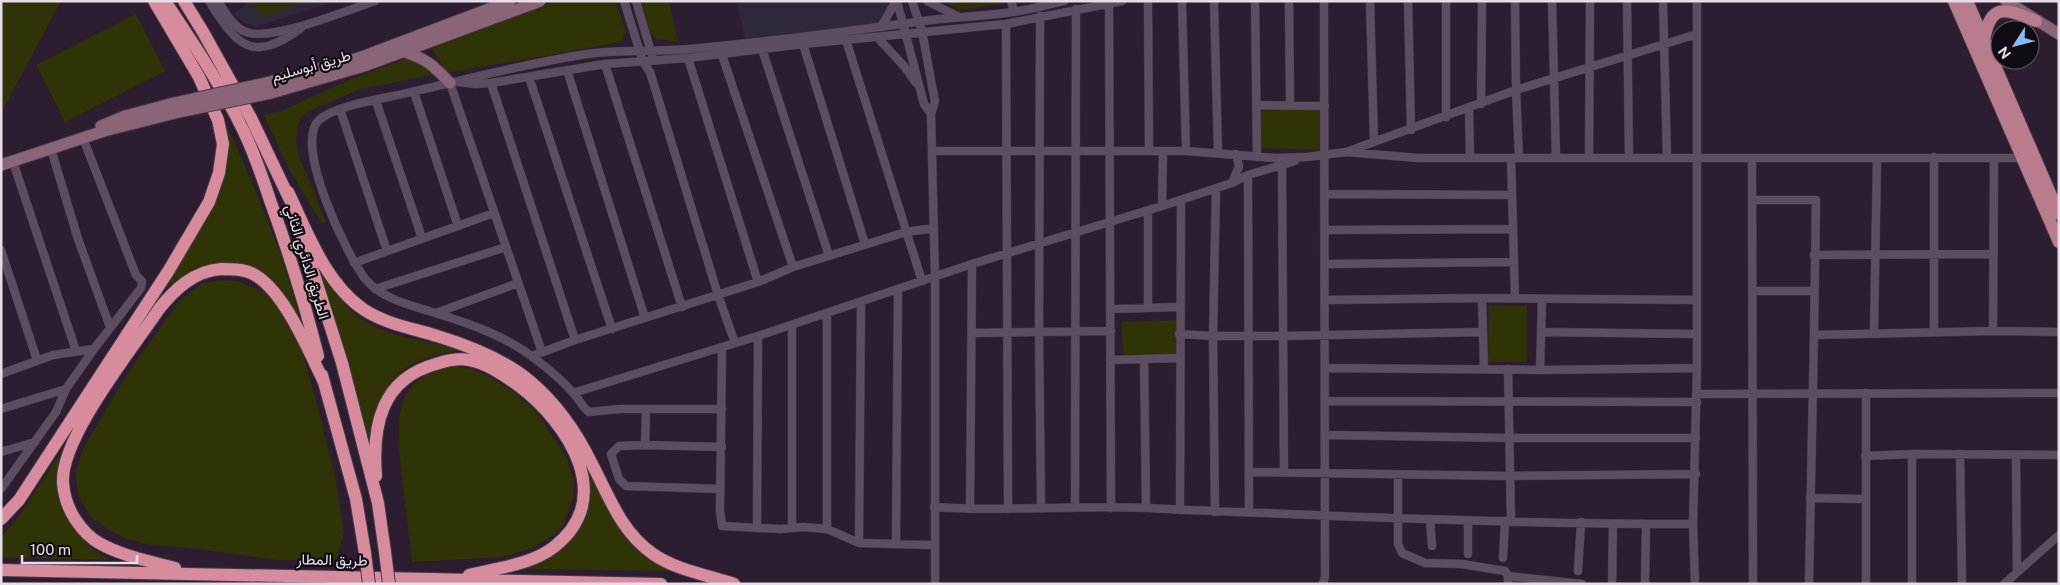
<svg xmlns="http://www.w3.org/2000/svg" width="2060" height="585" font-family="'Public Sans',Vazirmatn,sans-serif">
  <rect width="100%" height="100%" fill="#2c1e30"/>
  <!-- medical -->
  <path fill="#2f2838" d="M244,1h92l-80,26 -13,-5 -9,-8 12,-10z
    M736,1h157l-13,23 -135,15z"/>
  <!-- green -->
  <path fill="#2f3306" d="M1,1h60l-60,112z
    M253,1h55l-46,16z
    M556,1h60l9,30 -3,11 -175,31 -16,-26z
    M641,1h28l9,41 -21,-3 -7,-7z
    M950,1h57v2l-47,7 -11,-5z
    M136,14l29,57 -100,51 -29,-57z
    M408,58l10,4 18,12 -75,15 -46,19 -11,6 -6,10 -2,14 2,16 28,68 -4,2 -34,-57 -24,-52 20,-5 67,-31z
    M1260,108l59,1v41l-58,-2z
    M226,124c28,63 57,126 73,193l-19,-30 -15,-11 -55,-11 -16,5 -31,19 49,-84 11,-80z
    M319,267c11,16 21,33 35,46 30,26 77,28 113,37 -30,4 -65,9 -80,40 -7,15 -11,43 -15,60z
    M220,280l18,1 26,11 31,34 21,75 19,75 9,56 -8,30 -59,-2 -86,-12 -40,-3 -23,-6 -19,-9 -19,-14 -12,-21 -2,-21 6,-24 47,-79 50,-70 21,-17z
    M1489,305l38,1v56h-39z
    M1178,320l1,35 -56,1 -1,-34z
    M455,366l20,4 20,10 21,14 18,15 33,49 7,24 -1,16 -10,28 -11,10 -22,13 -29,8 -89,5c-3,-26 -6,-52 -9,-77 -6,-50 -16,-112 52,-119z
    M572,439l83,121 15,11 -153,-2c12,-6 27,-10 39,-17 29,-18 40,-53 30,-85 -3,-10 -9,-19 -14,-28z
    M60,454l-3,17v26l10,23 21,26 23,14 -110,-3v-20l18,-21z"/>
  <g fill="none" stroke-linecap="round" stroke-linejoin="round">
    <!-- minor casing -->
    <g stroke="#473b4a" stroke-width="9">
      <path id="minor" d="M209,1c28,45 43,63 92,27
        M218,1c7,11 15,26 28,31 25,10 102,-22 129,-31
        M624,1l19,61 7,10 68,223 17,48
        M636,1l16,54
        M897,1l27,103 7,10
        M912,1l10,30 10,55 3,15 -4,13 4,163v307
        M927,1l30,15
        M1011,1l3,11
        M1148,1l1,150
        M1182,1l4,150
        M1214,1l4,152
        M1255,1l2,156
        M1289,1l1,104
        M1370,1l4,141
        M1408,1l3,129
        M1515,1l1,89 3,68
        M1552,1l4,157
        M1627,1l2,157
        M1663,1l4,157
        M1109,4l2,504
        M1040,16l-1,315 2,177
        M1006,24l2,485
        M881,27l15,-26
        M877,37l27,29 12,17
        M846,40l76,241
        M803,44l62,200
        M762,49l67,207
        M722,55l71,212
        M688,58l70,224
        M605,64l77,243
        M567,70l78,248
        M529,77l83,252
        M459,82l16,2 16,-1 114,-19 83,-6 115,-14 203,-20 116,-23
        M450,83l92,269
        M491,83l84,257
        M414,92l44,134
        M376,101l46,137
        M1481,104l1,-103
        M1257,105l68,1
        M340,109l47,142
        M1469,109l1,49
        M1446,117v-116
        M51,149l27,90 32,88
        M933,151h253l90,7 31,-1 39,-5 72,6h605
        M1349,151l167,-61 181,-56
        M1589,157l1,-156
        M1934,157v175
        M1511,158l4,140
        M1752,158l1,426
        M13,162l63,189
        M1282,164l2,308
        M1248,175l1,337
        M1232,183l7,-17 -3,-12
        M1325,194l187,1
        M1752,200h64l-2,135
        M1162,206l1,-54
        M1148,211v97
        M1325,230l188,-1
        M1,250l36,110
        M1814,255l178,-1
        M354,263l140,-50
        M1325,264l189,-2
        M375,289l131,-42
        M1753,291h61
        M1482,298l2,71
        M1325,300l157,-2 215,2
        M1110,309l70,-2
        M436,313l82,-30
        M827,313v216
        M1993,331l1,-173
        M1541,332l156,2
        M972,333l139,-2
        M1874,333l3,-174
        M1179,334l34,2h69l201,-4
        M722,347l-2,164 2,15 58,3 23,-2 24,2 32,14 75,2
        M532,356l43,-16 183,-58 35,-15 113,-35 28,-4
        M1144,359l2,149
        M1110,360l70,-2
        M1325,368l215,2 157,-2
        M1508,369l3,152
        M1540,370l2,-71
        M1,374l52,-19 41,-6
        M573,393l185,-57 214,-72 190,-58 70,-23 16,-8 47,-14
        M1866,393v191
        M1696,394l363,-1
        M1325,401l372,1
        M1,409l65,-20
        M722,409h-102l-31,3c-7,-5 -9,-12 -15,-18 -10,-12 -28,-27 -40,-36 -28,-22 -66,-35 -99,-45 -24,-8 -51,-13 -69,-33 -19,-24 -73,-136 -47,-160 16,-15 69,-22 92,-28 58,-13 116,-29 176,-38 33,-5 68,-2 102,-5 83,-7 167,-19 250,-30 22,-2 44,-3 66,-6 20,-2 40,-8 59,-12
        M1325,435l185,3h186
        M645,445l1,-36
        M1,452l34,-10
        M1912,454v130
        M1960,454l2,130
        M2016,455l1,116
        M1865,456l47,-2 147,1
        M1250,472l259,4 187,-2
        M1398,474v70l4,9 23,10 37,1 43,7 3,5
        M1,489l55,-77 10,-23 28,-40 47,-61 1,-7 -6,-6 -53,-137
        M720,489l-94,-3 -7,-7 -8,-25 8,-8 26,-1 77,2
        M1810,498l56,1
        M934,507c71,5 143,-2 214,1 182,8 363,16 545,16
        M1075,508l1,-499
        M970,509l2,-245
        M1180,510l1,-310
        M1215,512l-2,-176 3,-147
        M1430,520l2,26
        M792,527v-202
        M757,528l1,-192
        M859,543l2,-241
        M896,544l2,-255
        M1468,554v-33
        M1503,558l2,-37
        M1578,571l3,-49
        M1323,584l2,-8 -1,-575
        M1508,584v-8l74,8
        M1612,584l1,-60
        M1645,584l1,-60
        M1695,584l-2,-60 4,-156v-367
        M1809,584l5,-249 179,-4 66,1
        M2004,584l55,-49"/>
    </g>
    <!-- secondary casing -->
    <g stroke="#473b4a" stroke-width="13">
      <path id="secondary" d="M2006,1l53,33
        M402,51c25,8 31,14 48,32
        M266,83l93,-25 151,-57
        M271,93l93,-27 176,-65
        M101,126l24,-10 49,-13
        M1,165l103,-34 75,-19"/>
    </g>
    <!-- primary casing -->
    <g stroke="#473b4a" stroke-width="14">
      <path id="primary" d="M1954,1l105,241
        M1967,1l92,213
        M1984,40c7,-39 22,-31 52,-19"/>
    </g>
    <!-- trunk casing -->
    <g stroke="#473b4a" stroke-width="14">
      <path id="trunk" d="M165,1c28,42 57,85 79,131 11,23 19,47 27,71 18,50 34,101 47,153
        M184,1l19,31 48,86 39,82
        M288,192c19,39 37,91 75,117 22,15 49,19 74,27 33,10 68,24 94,46 27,23 46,51 61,82 17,32 29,68 61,90 23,16 54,21 81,30
        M301,233l41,130 36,140 7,49
        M322,375l34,124 9,54
        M376,476c-4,-50 5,-97 60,-112 9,-3 23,-6 33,-4 18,3 36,16 50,26 49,37 98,112 35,161 -23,18 -58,21 -85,28
        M1,519l18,-19 150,-230 40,-68 10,-29 4,-29 -5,-24 -19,-43 -45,-76
        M175,568c-26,-7 -53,-12 -76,-25 -9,-5 -18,-15 -24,-24 -7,-11 -11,-23 -12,-36 -3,-45 70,-135 96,-174 16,-20 35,-38 62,-40 10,0 21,0 30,4 32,14 58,79 73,109
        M1,570l660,14"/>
    </g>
    <!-- minor -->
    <use href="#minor" stroke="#5d4d61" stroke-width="8"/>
    <!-- secondary -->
    <use href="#secondary" stroke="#8a6477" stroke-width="11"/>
    <!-- primary -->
    <use href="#primary" stroke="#b87c8d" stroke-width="12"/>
    <!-- trunk -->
    <use href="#trunk" stroke="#d68c9c" stroke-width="12"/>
    <!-- secondary-bridge casing -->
    <g stroke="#473b4a" stroke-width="13" stroke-linecap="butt">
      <path id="secondary-bridge" d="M174,103l92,-20
        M179,112l92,-19"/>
    </g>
    <!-- trunk-bridge casing -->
    <g stroke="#473b4a" stroke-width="14" stroke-linecap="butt">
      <path id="trunk-bridge" d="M385,552l4,32
        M365,553l4,31"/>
    </g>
    <!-- secondary-bridge -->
    <use href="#secondary-bridge" stroke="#8a6477" stroke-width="11"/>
    <!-- trunk-bridge -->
    <use href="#trunk-bridge" stroke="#d68c9c" stroke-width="12"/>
  </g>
  <g text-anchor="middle" stroke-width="4.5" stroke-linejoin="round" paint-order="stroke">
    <!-- street labels -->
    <g font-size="15" fill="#e7dde9" stroke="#110b13">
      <text transform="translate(311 66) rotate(-16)" y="5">طريق أبوسليم</text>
      <text transform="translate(307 262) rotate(73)" y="5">الطريق الدائري الثاني</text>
      <text transform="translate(332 560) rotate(1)" y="5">طريق المطار</text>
    </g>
  </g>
  <!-- border -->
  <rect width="2060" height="585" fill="none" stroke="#e7dde9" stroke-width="5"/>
  <!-- north arrow -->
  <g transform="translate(2015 45) rotate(234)"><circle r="24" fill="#110b13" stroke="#675f69"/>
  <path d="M0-4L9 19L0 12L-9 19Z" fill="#86bbfb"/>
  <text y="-8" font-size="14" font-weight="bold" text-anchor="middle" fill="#e7dde9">N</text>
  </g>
  <!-- scale -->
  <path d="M22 555v8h115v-8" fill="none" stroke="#e7dde9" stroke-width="2.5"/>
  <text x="30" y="555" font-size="15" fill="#e7dde9" stroke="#110b13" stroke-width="4" paint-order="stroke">100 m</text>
</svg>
